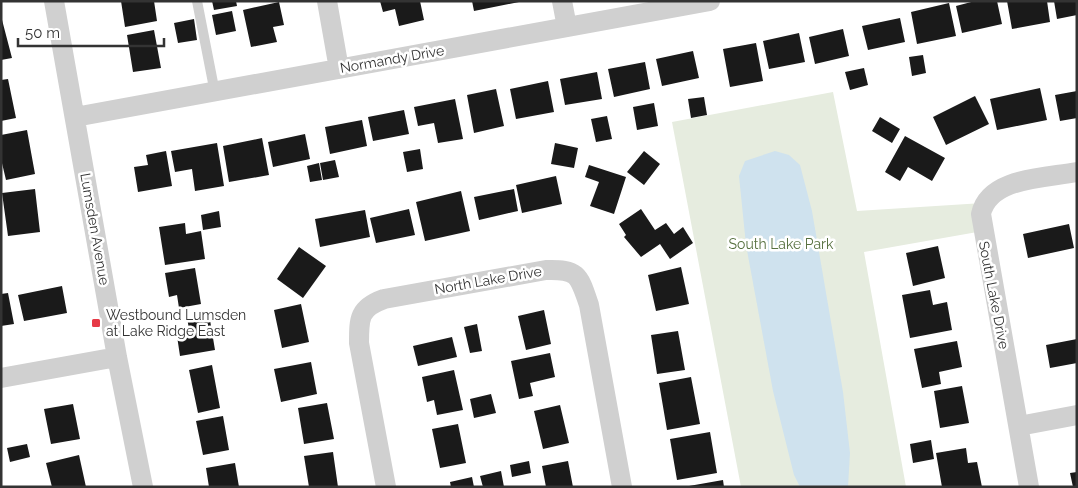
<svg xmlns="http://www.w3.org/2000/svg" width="1078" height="488" font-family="Raleway,sans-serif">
  <rect width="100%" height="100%" fill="#fff"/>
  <!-- green -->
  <path fill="#e6ecdf" d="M833,92l24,119 126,-8v28l-119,21 42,235h-165l-69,-365z"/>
  <!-- water -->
  <path fill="#cfe2ee" d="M775,151l14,4 11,10 12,46 31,181 7,61 -2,34h-48l-6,-12 -21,-84 -27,-146 -7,-69 6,-15z"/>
  <!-- building -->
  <path fill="#1a1a1a" d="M121,1h33l3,20 -32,6z
    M212,1h24l1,5 -23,4z
    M380,1h40l4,19 -25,6 -4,-17 -12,3z
    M472,1h47v1l-45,9z
    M975,1h22l5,23 -40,9 -6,-27z
    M1007,1h40l3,21 -38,7z
    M1054,1h23v14l-20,4z
    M279,2l5,23 -11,2 4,15 -26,5 -8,-37z
    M949,3l7,33 -39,8 -6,-32z
    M232,11l4,20 -20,4 -4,-20z
    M1,16l11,42 -11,2z
    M900,18l5,24 -37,8 -6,-24z
    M194,19l3,21 -19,3 -4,-20z
    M843,29l6,27 -34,8 -6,-27z
    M154,30l7,38 -28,4 -6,-37z
    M799,33l6,29 -36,7 -6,-28z
    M756,43l7,38 -33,6 -7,-38z
    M693,51l6,27 -37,8 -6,-27z
    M923,55l3,18 -14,3 -3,-19z
    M645,62l5,27 -36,8 -6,-28z
    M864,68l4,17 -18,5 -5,-18z
    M597,72l5,27 -37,6 -5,-26z
    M8,79l8,39 -15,3v-41z
    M548,81l6,31 -38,7 -6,-30z
    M1040,88l7,32 -50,10 -7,-31z
    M496,89l8,37 -30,7 -7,-38z
    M1077,91v27l-17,3 -5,-26z
    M975,96l14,28 -43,21 -13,-28z
    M704,97l3,18 -16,3 -3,-19z
    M455,99l8,40 -25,4 -4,-20 -16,3 -4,-19z
    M654,103l4,23 -21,4 -4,-23z
    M404,110l5,24 -36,7 -5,-24z
    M607,116l5,23 -16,3 -5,-23z
    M880,117l20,12 -8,14 -20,-12z
    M362,120l5,26 -37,8 -5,-27z
    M27,130l8,44 -29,6 -5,-21v-24z
    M305,134l5,25 -37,8 -5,-25z
    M905,136l40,22 -13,23 -24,-14 -8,14 -15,-9z
    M262,138l7,37 -40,7 -6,-36z
    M217,143l7,43 -29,5 -3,-22 -17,3 -4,-21z
    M555,143l23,5 -4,20 -23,-4z
    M420,149l3,20 -16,3 -4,-20z
    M166,151l6,35 -34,6 -4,-25 14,-2 -2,-10z
    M644,151l16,13 -16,21 -17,-13z
    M335,160l4,17 -16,3 -3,-17z
    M319,163l3,17 -12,2 -3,-16z
    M589,165l37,12 -12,37 -24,-8 9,-24 -14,-5z
    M556,176l6,28 -40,9 -6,-28z
    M35,189l5,43 -32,4 -6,-43z
    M514,189l4,22 -39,9 -5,-23z
    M461,191l9,40 -45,10 -9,-39z
    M409,209l6,26 -39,8 -6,-25z
    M641,209l14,21 11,-7 8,11 9,-7 10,16 -23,16 -10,-15 -19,13 -17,-20 2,-2 -7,-11z
    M365,210l5,27 -50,10 -5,-28z
    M219,211l2,16 -18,3 -2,-15z
    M185,223l1,11 15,-3 4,28 -40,6 -6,-38z
    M1069,224l5,24 -46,10 -5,-24z
    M938,246l7,32 -32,8 -7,-33z
    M299,247l27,19 -23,32 -26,-19z
    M681,267l8,37 -33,7 -8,-36z
    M195,268l6,36 -22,4 -2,-13 -8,2 -4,-24z
    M62,286l5,27 -43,8 -6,-26z
    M930,290l3,15 14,-3 5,28 -42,8 -8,-43z
    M8,293l6,31 -13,2v-32z
    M301,304l8,38 -27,6 -8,-38z
    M544,310l7,34 -25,6 -8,-34z
    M209,314l6,36 -35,6 -3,-20 13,-2 -3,-16z
    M477,324l5,27 -12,2 -6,-26z
    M678,331l7,39 -28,4 -6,-39z
    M452,337l5,20 -39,9 -5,-20z
    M1077,339v24l-27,5 -4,-23z
    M957,341l5,26 -23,5 2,12 -19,4 -8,-39z
    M550,353l5,24 -25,6 3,13 -14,3 -8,-38z
    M311,362l6,32 -36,8 -7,-33z
    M212,365l8,43 -22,5 -9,-43z
    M454,370l9,40 -26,5 -3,-15 -7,2 -5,-25z
    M691,377l9,47 -33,6 -8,-47z
    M962,386l7,37 -29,5 -6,-37z
    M491,394l5,19 -22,5 -4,-19z
    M327,403l7,36 -30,5 -6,-36z
    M73,404l7,35 -29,5 -7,-35z
    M560,405l9,38 -26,6 -9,-38z
    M223,416l6,34 -26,5 -7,-34z
    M458,424l8,39 -26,5 -8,-39z
    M710,432l7,41 -40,7 -7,-41z
    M931,440l3,19 -21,4 -3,-19z
    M27,444l3,13 -20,5 -3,-14z
    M966,448l2,15 9,-1 5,25h-40l-6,-34z
    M333,452l5,35h-29l-5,-31z
    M79,455l7,32h-34l-6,-24z
    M529,461l2,12 -19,4 -2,-12z
    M568,461l5,26h-27l-4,-21z
    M235,463l4,24h-30l-3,-19z
    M501,471l3,16h-21l-3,-11z
    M1077,472v15h-4l-3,-14z
    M472,477l2,10h-23l-1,-5z
    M723,480l1,7h-35v-1z"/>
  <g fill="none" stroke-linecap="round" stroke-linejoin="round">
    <!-- lane -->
    <path stroke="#d0d0d0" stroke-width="10" d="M197,1l18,92"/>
    <!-- street -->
    <path stroke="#d0d0d0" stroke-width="20" d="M54,1l63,356 26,130
      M327,1l12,68
      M562,1l5,26
      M75,117l635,-116
      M1,378l116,-21
      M1019,426l58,-11
      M386,487l-27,-144c0,-25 0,-35 25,-44l162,-29c32,-1 33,5 43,35l33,182
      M1029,487l-48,-273c8,-37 65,-36 96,-42"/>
  </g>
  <!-- markers -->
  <rect fill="#e63946" stroke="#fff" stroke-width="2" x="91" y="318" width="10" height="10" rx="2.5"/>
  <g text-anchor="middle" stroke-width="5" stroke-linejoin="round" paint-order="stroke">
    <!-- street labels -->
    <g font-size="14" fill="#333" stroke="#fff">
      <text transform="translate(392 59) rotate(-10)" y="5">Normandy Drive</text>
      <text transform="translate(95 229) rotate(80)" y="5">Lumsden Avenue</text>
      <text transform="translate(488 280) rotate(-10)" y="5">North Lake Drive</text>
      <text transform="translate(994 295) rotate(79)" y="5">South Lake Drive</text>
    </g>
    <!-- park labels -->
    <g font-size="14" fill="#56703f" stroke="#fff">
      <text x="781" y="249">South Lake Park</text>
    </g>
    <!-- poi labels -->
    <g font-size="14" fill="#333" stroke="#fff" text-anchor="start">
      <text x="106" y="320">Westbound Lumsden<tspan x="106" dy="16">at Lake Ridge East</tspan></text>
    </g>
  </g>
  <!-- border -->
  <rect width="1078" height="488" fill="none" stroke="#333333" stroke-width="5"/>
  <!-- scale -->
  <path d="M18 38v8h146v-8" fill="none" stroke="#333333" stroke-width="2.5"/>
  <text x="25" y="38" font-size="15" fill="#333333" stroke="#ffffff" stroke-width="4" paint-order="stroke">50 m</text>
</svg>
